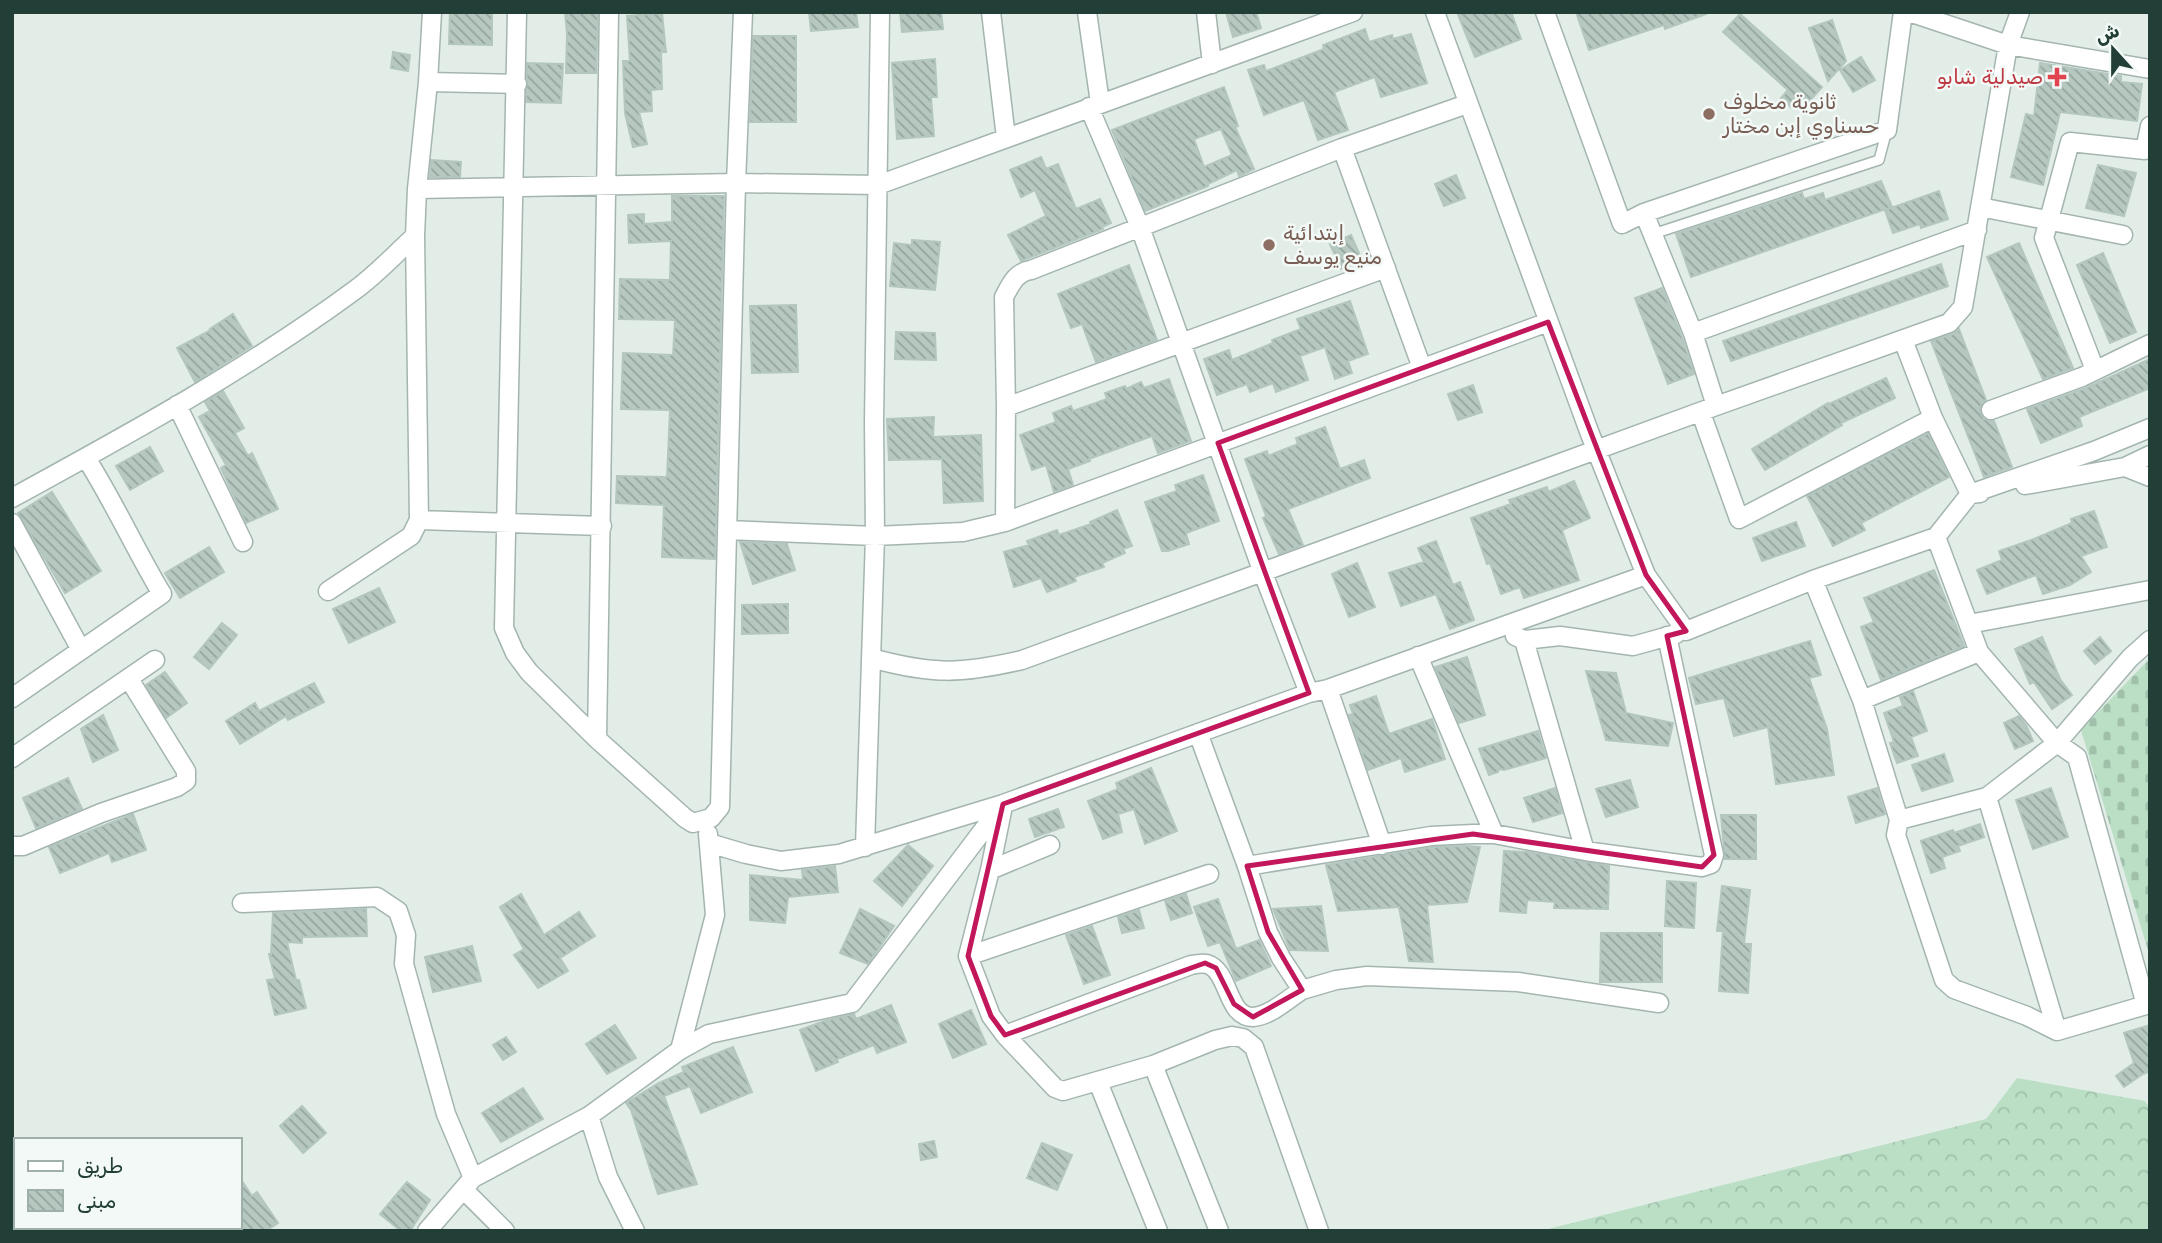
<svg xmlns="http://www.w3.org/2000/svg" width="2162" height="1243" font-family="Rubik,Cairo,sans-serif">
  <defs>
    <pattern id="forest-crowns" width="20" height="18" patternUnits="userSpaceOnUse" patternTransform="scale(1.75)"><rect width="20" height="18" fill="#badfc5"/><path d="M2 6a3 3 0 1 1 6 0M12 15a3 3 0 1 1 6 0" fill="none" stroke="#a0c0aa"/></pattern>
    <pattern id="cemetery-stones" width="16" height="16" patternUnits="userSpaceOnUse" patternTransform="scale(1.75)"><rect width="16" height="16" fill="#badfc5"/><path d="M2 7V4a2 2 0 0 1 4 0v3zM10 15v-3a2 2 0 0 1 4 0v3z" fill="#a0c0aa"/></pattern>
    <pattern id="building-back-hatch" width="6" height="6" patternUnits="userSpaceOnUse" patternTransform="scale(1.75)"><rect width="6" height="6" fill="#b7c8c1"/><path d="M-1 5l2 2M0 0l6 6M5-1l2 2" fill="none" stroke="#94a49e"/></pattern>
  </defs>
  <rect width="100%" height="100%" fill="#e2ede8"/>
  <!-- forest -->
  <path fill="url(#forest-crowns)" d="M2017,1078l128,23 5,8v122h-610l446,-112z"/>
  <!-- cemetery -->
  <path fill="url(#cemetery-stones)" d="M2150,658v299l-69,-227z"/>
  <!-- building -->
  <path fill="url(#building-back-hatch)" stroke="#b4c7bf" stroke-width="2" fill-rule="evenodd" d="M450,12h42v33l-43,-1z
    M565,12h33l-2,61h-30l1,-39z
    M809,12h47l2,15 -47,4z
    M900,12h41l2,17 -41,3z
    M1226,12h30l5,16 -28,9z
    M1457,12h54l10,27 -46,18z
    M1576,12h130v2l-41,15 -1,-4 -75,25z
    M662,13l4,39h-5l1,37 -11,1 1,21 -13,1 8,32 -14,3 -8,-34 -2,-52h7l-3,-45z
    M1740,14l82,73 -17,19 -7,-7 -7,8 -10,-9 7,-8 -65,-58z
    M1832,20l14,41 -18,20 -19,-53z
    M1365,29l4,13 23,-7 1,4 18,-5 16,49 -46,14 -6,-20 -41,15 14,38 -30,10 -14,-40 -40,15 -16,-45 16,-5 2,6 58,-22 -1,-4z
    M753,36h43v86h-46z
    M393,52l17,3 -2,16 -17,-3z
    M1861,57l14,23 -22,12 -13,-22z
    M935,59l2,38h-6l3,39 -37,3 -5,-76z
    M527,63l36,1 -2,39 -35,-1z
    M2040,63l81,13v6l21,2 -5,37 -77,-9 -17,73 -32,-8 15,-63 8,2z
    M1224,87l14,39 -3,1 19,42 -15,7 -2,-6 -29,14v2l-63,25 -33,-81zM1221,129l11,26 -28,12 -10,-28z
    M1041,157l5,12 12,-5 18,45 24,-10 11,24 -9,4 1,2 -82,32 -13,-26 38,-19 -11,-26 -14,7 -11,-27z
    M431,160l30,2 -1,15h-30z
    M2098,165l38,8 -12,43 -38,-8z
    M1456,175l9,23 -21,8 -9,-22z
    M1881,181l11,26 -201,70 -15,-43 126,-41 2,6 19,-6 2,7z
    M1939,191l9,28 -27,9 -1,-4 -27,9 -8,-23z
    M672,196h52l-9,363 -53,-2 2,-52 -48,-2 1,-27 50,1 3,-67 -49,-1 2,-56 50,2 2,-35 -56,-1 1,-40 50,1 1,-39 -42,2 -1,-28 16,-1v10l28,-2z
    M1351,235l11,25 -21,9 -11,-25z
    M912,240l28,2 -5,48 -45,-4 4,-43 18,2z
    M2019,243l54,125 -30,11 -56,-122z
    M2103,253l33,79 -26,11 -33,-78z
    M1941,264l7,22 -217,75 -8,-20z
    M1129,265l28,75 -61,22 -14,-38 -11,4 -13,-34z
    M1662,288l20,49 12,37 -26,10 -33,-86z
    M1350,301l18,53 -20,7 4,12 -17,6 -10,-32 -25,9 8,24 -32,12 -3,-9 -23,9 -3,-8 -30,11 -13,-36 25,-9 3,10 41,-17 -1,-3 29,-11 -4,-10z
    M796,305l2,67 -46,1 -2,-67z
    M233,314l19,32 -57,36 -18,-34 34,-18 -1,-1z
    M1959,329l27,71 -6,7 1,7 3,5 10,2 18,46 -28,10 -53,-136 22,-7z
    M896,332l39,1 1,27 -41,-1z
    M2150,359v29l-71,29 3,9 -41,17 -14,-34 59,-21z
    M1886,378l9,20 -54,25 1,2 -77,45 -13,-21 76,-46 1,1z
    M1169,379l22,62 -33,12 -6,-17 -63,23 1,2 -22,8 5,16 -19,7 -8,-27 -14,5 -12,-35 36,-13 -3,-9 18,-7 2,5 34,-12 -2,-6 20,-7 1,3 15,-7 3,6z
    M1473,385l9,27 -24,8 -10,-26z
    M223,391l21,37 -9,5 13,23 4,-3 26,56 -32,14 -25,-55 5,-3 -27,-48 11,-6 -5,-9z
    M934,417l-1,20 48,-2 2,66 -39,2 -2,-44 -53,1 -2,-41z
    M1325,427l15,42 24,-9 6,18 -82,31 15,36 -24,9 -16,-36 3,-2 -21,-57 22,-8 1,5 30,-12 -2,-6z
    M1928,433l21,44 -88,46 4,7 -32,16 -26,-50z
    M150,447l13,24 -33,19 -14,-24z
    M1203,475l16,46 -33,12 3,11 -21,7h-6l-17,-49 32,-11 -2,-6z
    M1574,481l16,37 -28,12 17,50 -55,18 -4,-11 -19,7 -11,-31 -3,1 -16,-46 40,-14 -2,-4 38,-13 1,5z
    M52,492l49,79 -36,22 -47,-80z
    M1117,510l15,36 -9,3 2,4 -23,10 2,4 -30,10 2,4 -29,11 -6,-14 -27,9 -10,-35 25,-7 -2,-4 30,-11 2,5 32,-11 -1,-2z
    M2094,511l13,36 -26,9 10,16 -21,13 -27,9 -7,-19 -49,19 -10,-24 25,-10 -3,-9 35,-12 38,-16 -1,-4z
    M1796,522l9,24 -43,15 -9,-23z
    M1436,541l17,44 7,-3 14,38 -24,9 -14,-35 -35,12 -12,-33 35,-11 -6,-14z
    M740,542l47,2 8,26 -42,14z
    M209,547l15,25 -44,26 -15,-25z
    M1357,563l18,44 -26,10 -17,-43z
    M1934,570l30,76 -83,34 -20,-53 13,-5 -10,-24z
    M379,588l16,34 -46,21 -16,-34z
    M788,604v29l-46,1v-29z
    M222,623l15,12 -28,34 -15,-12z
    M2042,637l18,42 12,16 -20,14 -18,-27 -4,2 -15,-35z
    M2100,637l11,14 -16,13 -11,-13z
    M1810,641l11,34 -12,3 18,51 7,46 -58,9 -8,-57 -34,9 -10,-38 -28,6 -7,-26z
    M1467,657l18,58 -26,8 -24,-56z
    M1586,671l30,2 10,40 47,10 -5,23 -62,-6z
    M165,672l22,31 -21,15 -20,-33z
    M314,683l10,19 -36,18 -2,-4 -46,28 -14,-23 29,-18 4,8z
    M1913,691l14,40 -16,6 7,19 -21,7 -7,-20 4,-1 -10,-29 19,-7 -3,-9z
    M1376,696l13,38 43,-15 13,40 -40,13 -4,-14 -33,12 -19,-55 4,-1 -3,-9z
    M103,715l15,35 -25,12 -12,-33z
    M2019,716l7,9 7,16 -18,8 -11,-26z
    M1538,731l8,27 -42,12 -5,-1 -1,3 -9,3 -10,-26z
    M1944,754l9,27 -31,10 -10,-26z
    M1151,768l26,63 -32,13 -11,-35 -16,5 4,18 -19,7 -15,-38 30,-12 -2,-6z
    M68,778l14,31 -46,19 -13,-30z
    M1630,780l8,27 -32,10 -10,-28z
    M1555,788l7,25 -29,9 -9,-24z
    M1877,788l8,26 -29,9 -8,-26z
    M2051,788l17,49 -35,12 -17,-49z
    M1058,809l6,18 -29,10 -6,-18z
    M133,814l13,36 -34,12 -3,-9 -49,20 -11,-26z
    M1721,815h35v44h-31z
    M1980,824l4,13 -26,9 2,5 -18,6 3,11 -14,5 -10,-32 32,-11 1,3z
    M908,845l25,21 -31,40 -28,-25z
    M1466,846l14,1 -13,55 -40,3 6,57 -24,-1 -10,-54 -61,4 -12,-46 106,-18z
    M1504,851l24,1 81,14 -1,43 -54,-1 1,-6 -28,-2 -1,13 -26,-2z
    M835,866l3,26 -50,5 -3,26 -35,-3v-45l53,5 -1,-10z
    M1667,881l29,2 -2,45 -29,-2z
    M1722,886l28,4 -6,54h7l-3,49 -29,-2 4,-60h-6z
    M521,894l23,41 35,-23 16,24 -35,22 8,13 -30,17 -24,-33 10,-6 -24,-42z
    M1186,894l6,19 -21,7 -6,-19z
    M1218,899l18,50 23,-9 12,26 -35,15 -16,-39 -12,4 -14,-39z
    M1321,906l7,45 -38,-1 -17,-41z
    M366,909l1,27 -65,1v6l-15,-1 9,38h3l7,28 -31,7 -8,-35 8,-1 -6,-25h2l2,-41z
    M860,909l34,17 -26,38 -28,-11z
    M1139,910l5,18 -22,5 -4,-16z
    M1092,926l18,49 -26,9 -18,-49z
    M1601,933h61v49h-62z
    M472,946l9,35 -48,11 -8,-35z
    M891,1005l15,37 -29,11 -3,-8 -37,14 1,3 -22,9 -16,-41 24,-9 30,-7 2,5z
    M971,1010l15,34 -33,14 -14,-34z
    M615,1025l21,33 -29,16 -21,-30z
    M2150,1025v46l-7,3 -19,13 -8,-11 18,-13 -10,-30z
    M506,1037l10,15 -13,8 -10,-15z
    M733,1047l19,45 -51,21 -11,-27 -26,10 33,88 -39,10 -27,-84 -5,-7 33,-20 25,-11 -2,-5z
    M523,1088l20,31 -42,23 -19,-29z
    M302,1106l24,27 -23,20 -23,-27z
    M934,1141l3,16 -16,3 -2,-16z
    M1042,1143l30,12 -15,35 -30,-12z
    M240,1178l12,18 5,-4 21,31 -12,8h-21l-5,-8z
    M407,1182l23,18 -20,31h-9l-21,-17z"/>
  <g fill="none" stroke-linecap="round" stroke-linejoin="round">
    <!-- service casing -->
    <g stroke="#a4b5af" stroke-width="12">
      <path id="service" d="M1653,234l226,-74 8,-30"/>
    </g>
    <!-- minor casing -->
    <g stroke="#a4b5af" stroke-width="21">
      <path id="minor" d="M517,12l-13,616 11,25 14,19 68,67 88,79 8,5 18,-5 9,-11 16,-624 7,-171
        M991,12l15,126
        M1087,12l13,91
        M1206,12l6,52
        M1435,12l155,422 56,141 40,56 127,-51 123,-43 34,-43 124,-43 56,-23
        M1545,12l77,212 22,-11 243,-83 16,-118
        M1909,12l99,33 142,24
        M428,82l89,2
        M1089,107l51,120 123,346 46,120
        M1342,148l80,220
        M417,189l319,-6 142,2 475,-173
        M1980,207l143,28
        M1644,213l49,120 23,73
        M1693,333l284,-103
        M1903,340l30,78 37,76 10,-1
        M2095,370l-51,-132 26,-96 75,8 5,-24
        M177,405l66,137
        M1006,407l380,-139
        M1991,410l91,-33 68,-33
        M1701,413l38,106 194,-101
        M2125,467l25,10
        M2025,485l100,-18 25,-12
        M12,498c117,-64 236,-129 343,-208 22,-16 40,-36 60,-54
        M419,520l183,6
        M1005,522l1,-115 -2,-110c7,-13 12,-25 27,-27l311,-122 125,-44
        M12,523l69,127
        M727,530l148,6 88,-4 42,-10 543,-200
        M1813,580l49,120 37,120 -3,15 48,145 10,9 73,27 30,15 89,-26 -69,-248 -20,-14 73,-85 20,-18
        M328,591l83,-55 8,-16 -4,-284 2,-47 11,-107 4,-70
        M1969,624l181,-34
        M1515,636l9,4 36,-4 73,10 43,-12
        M1524,640l61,211
        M1418,656l76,178
        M871,658c62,17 90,16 151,2l694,-254 233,-83 14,-16 45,-262 12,-33
        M1328,689l54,156
        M12,698l150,-104c-27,-45 -48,-92 -76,-136
        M1862,700l117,-48
        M1198,733l49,133 21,66 13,26 21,32 34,-10 31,-4 151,6 141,21
        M597,739l12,-727
        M12,758l143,-98
        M1987,797l70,234
        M1002,811l-12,59 -22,86 23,60 14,19 186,-70c5,-1 11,-2 16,-1 23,7 19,53 46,53 17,-1 35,-18 49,-27
        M1899,820l88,-23 70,-54 -78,-91 -43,-115
        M709,843l37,11 35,7 58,-7 164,-50 306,-111 19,-4 318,-114
        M12,846h11l78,-33 76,-26 9,-6v-10l-57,-92
        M865,847l10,-311 -1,-114 6,-410
        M1247,866l184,-30 42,-2h21l91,17 117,16 9,-3 3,-9 -47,-219
        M990,870l60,-25
        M242,903l135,-6 21,14 8,24 -2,29 42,150 27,64
        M968,956l241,-82
        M1005,1035l50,53 8,3 90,-26 62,-25 17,-4 11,2 11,9 65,184
        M680,1050l35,-135 -7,-81
        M1153,1065l66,166
        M1098,1082l60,149
        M589,1116l19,61 27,54
        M464,1190l41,41
        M427,1231l46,-53 116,-62 91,-66 29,-16 143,-31 151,-199"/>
    </g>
    <!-- service -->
    <use href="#service" stroke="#fff" stroke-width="9"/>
    <!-- minor -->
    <use href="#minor" stroke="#fff" stroke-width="18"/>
  </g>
  <!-- marked area -->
  <path fill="none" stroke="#c2185b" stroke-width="5" stroke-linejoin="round" d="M1548,322l98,253 40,56 -19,5 47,219 -12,12 -229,-33 -226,32 21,66 34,58 -49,27 -19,-13 -18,-36 -11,-5 -200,72 -14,-19 -23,-60 35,-152 306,-111 -91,-250z"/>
  <!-- markers -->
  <path fill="#e0444e" stroke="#f3f9f6" stroke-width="2.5" d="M2053.5 66.5h7v7h7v7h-7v7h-7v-7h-7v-7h7z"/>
  <g fill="#8d6e63" stroke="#f3f9f6" stroke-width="2.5">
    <circle cx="1709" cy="114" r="7"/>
    <circle cx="1269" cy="245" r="7"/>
  </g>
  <g text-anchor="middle" stroke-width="5" stroke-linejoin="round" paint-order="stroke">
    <!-- health labels -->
    <g font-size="21" fill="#be3a42" stroke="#f3f9f6" text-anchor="end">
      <text x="2043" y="84">صيدلية شابو</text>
    </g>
    <!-- education labels -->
    <g font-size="21" fill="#785e54" stroke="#f3f9f6" text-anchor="start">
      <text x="1723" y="109">ثانوية مخلوف<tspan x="1723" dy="24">حسناوي إبن مختار</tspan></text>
      <text x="1283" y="240">إبتدائية<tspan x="1283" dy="24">منيع يوسف</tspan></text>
    </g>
  </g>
  <!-- border -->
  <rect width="2162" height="1243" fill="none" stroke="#213f37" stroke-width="28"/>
  <!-- legend -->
  <rect x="14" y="1138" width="228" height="91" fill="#f3f9f6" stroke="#9fafaa" stroke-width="2"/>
  <rect x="28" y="1161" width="35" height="10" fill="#ffffff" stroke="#9fafaa" stroke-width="2"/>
  <text x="77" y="1173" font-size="21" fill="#213f37">طريق</text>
  <rect x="28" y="1190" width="35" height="21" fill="url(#building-back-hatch)" stroke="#9fafaa" stroke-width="2"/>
  <text x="77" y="1208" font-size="21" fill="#213f37">مبنى</text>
  <!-- north arrow -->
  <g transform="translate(2113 49) rotate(339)" stroke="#f3f9f6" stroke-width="5" paint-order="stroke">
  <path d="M0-5L12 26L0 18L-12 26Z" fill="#213f37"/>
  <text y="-10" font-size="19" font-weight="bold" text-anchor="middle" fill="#213f37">ش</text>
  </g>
</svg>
